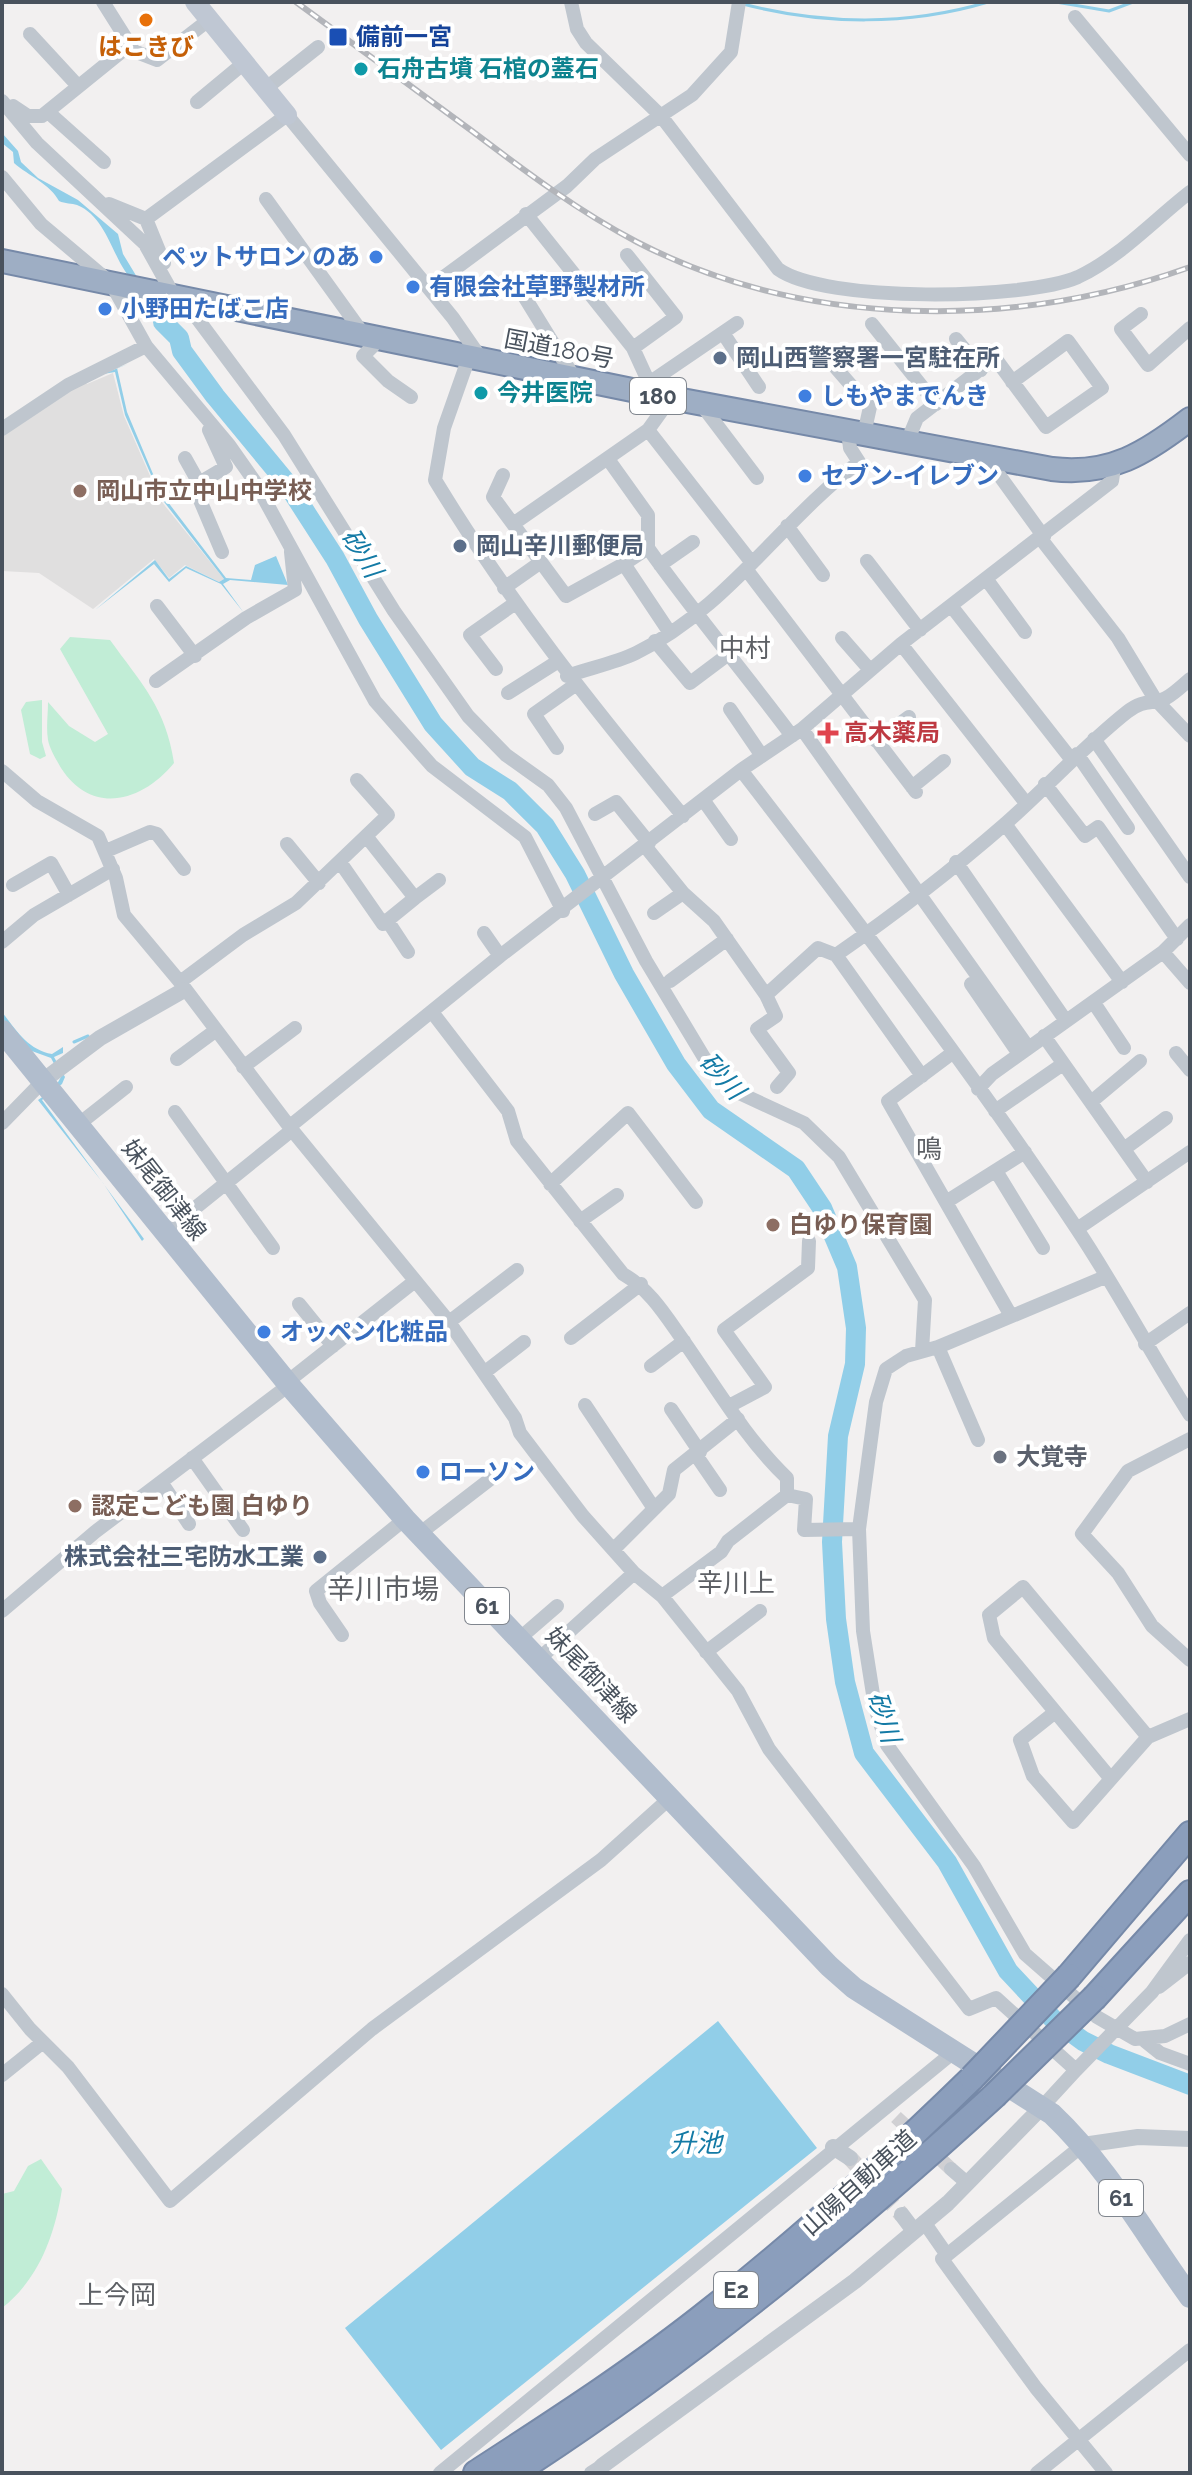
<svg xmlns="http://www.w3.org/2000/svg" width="1192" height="2475" font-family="Raleway,'Noto Sans JP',sans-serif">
  <rect width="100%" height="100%" fill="#f2f0f0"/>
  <!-- education -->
  <path fill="#e0dfdf" d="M113,373l11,43 37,85 63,78 -5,3 -34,-17 -16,13 -15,-19 -61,50 -54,-36 -37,-2v-140l83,-50 2,3z"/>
  <!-- green -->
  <path fill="#c1edd6" d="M70,637l40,3c31,43 56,68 64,123 -32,39 -82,53 -113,5 -5,-9 -11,-18 -13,-28 -2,-12 0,-26 0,-38l21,24 26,16 13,-8 -48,-85z
    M42,700v42l4,14 -6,3 -10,-5 -9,-44 5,-8z
    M41,2159l21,30c-7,46 -23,90 -60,119v-114l12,-3 14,-25z"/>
  <!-- water -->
  <path fill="#91cee8" d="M2,133l16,18 3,11 17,16 40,22 40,34 5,20 40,66 17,11 6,10 -8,1c-18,-22 -37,-47 -53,-71 -14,-21 -21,-55 -48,-66 -5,-2 -12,-1 -18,-4 -9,-17 -30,-25 -45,-38l-1,-11 -11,-9z
    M128,364l-11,4 10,44 34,81 65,85 25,2 4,-15 21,-9 12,29 -58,-5 -7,4 21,29 -23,-29 -35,-16 -17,14 -15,-18 -59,46 60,-50 14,19 17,-13 33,16 5,-3 -63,-81 -36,-83 -10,-43 -12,2z
    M2,1012c14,18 26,38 50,42l11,-7v6l-9,4 11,20 -3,7 -20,16 102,139 -2,2 -39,-58 -65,-83 16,-11 7,-12 -10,-19 -22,-8 -27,-32z
    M718,2021l99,127 -376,302 -96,-122z"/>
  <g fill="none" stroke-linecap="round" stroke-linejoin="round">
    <!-- stream -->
    <path stroke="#91cee8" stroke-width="3" d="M1056,2l53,9 24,-9
      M743,4c80,21 165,22 245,-2
      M74,1042l14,-6"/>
    <!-- river -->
    <path stroke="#91cee8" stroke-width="20" d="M163,322l16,16 3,13 33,45 71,86 49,76 33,61 65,105 39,43 38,24 35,35 30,48 49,100 52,90 35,46 85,59 26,39 25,59 9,61 -1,36 -17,72 -6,106 4,77 9,63 19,71 83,109 61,109 45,48 30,22 26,13 81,31"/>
    <!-- minor-tunnel -->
    <path stroke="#d0d0d3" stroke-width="14" stroke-dasharray="14 7" stroke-linecap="butt" d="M896,2117l55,52"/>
    <!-- tertiary-tunnel -->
    <path stroke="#d0d0d3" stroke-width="16" stroke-dasharray="16 8" stroke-linecap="butt" d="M850,2158l52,57"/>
    <!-- trunk casing -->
    <g stroke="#7689a8" stroke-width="26">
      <path id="trunk" d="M2,261l669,137 381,71c58,7 94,-16 138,-50"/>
    </g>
    <!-- motorway casing -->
    <g stroke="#7689a8" stroke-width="28">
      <path id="motorway" d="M1069,1976l121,-142
        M1095,1997l95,-104
        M476,2473c80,-52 161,-104 236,-164 91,-72 177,-150 260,-231
        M514,2473c172,-111 329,-239 480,-377"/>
    </g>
    <!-- minor -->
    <path stroke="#bfc6ce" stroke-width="14" d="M103,2l29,46
      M571,2l6,27 9,14 75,73 117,153c47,34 247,31 300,8 41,-19 77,-58 112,-85
      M1075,17l115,138
      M30,34l48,52
      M265,89l53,-42
      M2,101l35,42 108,101 29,52
      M197,102l47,-39
      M13,106l15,10h14l84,-68 31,12 53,-41
      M48,112l56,50
      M2,177l39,47 70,59 35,63 -78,39 -66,44
      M266,199l98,136
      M109,204l37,15 18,44
      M526,214l107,134 16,35
      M146,219l141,-104 166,203 29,42
      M627,255l49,62 -43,31
      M516,283l59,96
      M429,288l138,-102 28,-27 97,-64 39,-43 8,-50
      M182,298l102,137 110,176 74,105 38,39 42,30 18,23 80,153 65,108 28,24 65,30 35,34 86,143 -3,51
      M1141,314l-20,15 27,36 42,-37
      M872,324l64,80
      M723,333l36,54
      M374,338l-1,8 -10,10 25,25 23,16
      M956,339l25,31
      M146,346l83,99 26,37 120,219 57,65 93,71 38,74
      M469,357l-25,71 -9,52c74,122 158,227 248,336
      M829,360l41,47 -6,27
      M648,389l1,-6 88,-60
      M671,398l-23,32 104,133
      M701,404l56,74
      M209,430l17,37 -27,16 -2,10 25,59
      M907,442l10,-24 78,-60 51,69 56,-39 -34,-47 -56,41
      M986,457l58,80
      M185,458l14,25
      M608,459l40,56v33
      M503,475l-10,22 73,99 58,-32 46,69
      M513,524l135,-94
      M787,526l36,49
      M1041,539l77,99 37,61 35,37
      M867,561l53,69
      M624,564l24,-16c46,65 97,125 144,188
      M660,565l33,-23
      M746,569l170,223
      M987,580l38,52
      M504,588l37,-26
      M157,606l38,50
      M952,607l119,152
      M842,638l28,32
      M655,641l35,42 40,-30
      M901,644l125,159
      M496,669l-26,-34 44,-31
      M567,676c23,-8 48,-13 69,-23 90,-44 145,-132 223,-191l-9,-14 -2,-17
      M156,681l90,-63 49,-28 -4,-38
      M508,693l49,-31
      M730,709l32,47
      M802,729l226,318
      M1094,739l96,138
      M876,741l33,-24
      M557,748l-23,-34 41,-29
      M1077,754l51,74
      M741,770c116,150 231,302 336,459 40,60 74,125 113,186
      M2,771l35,30 61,35 18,42 8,37 56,67 112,148 157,192 66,96 5,15 63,83 51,57 28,23 76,95 31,58 200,260 27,-11 80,72 -34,37
      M1045,784l40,52 13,-9 79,112
      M912,787l32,-26
      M704,801l27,38
      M595,814l21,-12 33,41
      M1005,824l117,158
      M366,836l49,62 24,-18
      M287,844l32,39
      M645,846l38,47 31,28 52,74 10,21 -19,13 32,44 -12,14
      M106,851l44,-19 7,2 27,35
      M340,862l43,62 32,-26
      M956,862l110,159
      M13,885l38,-22 18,32
      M654,913l29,-20
      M387,920l21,32
      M484,933l16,23
      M2,942l32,-27 79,-46
      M1163,952l27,31
      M836,955l86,121
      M670,981l57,-42
      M180,982l63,-47 53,-32 92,-88 -31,-35
      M971,984l48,70
      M766,995l52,-47 18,7c59,-41 115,-84 169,-131 42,-37 79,-78 122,-112 18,-14 26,-7 39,-14 9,-5 17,-13 24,-19
      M1094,1003l30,45
      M432,1012l76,99 9,30 106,133c28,16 44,44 62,69 32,46 62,97 102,135v17l19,4 -2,31 55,-1
      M1044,1036l103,146
      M1176,1053l14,17
      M951,1054l-63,47 122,213
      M177,1059l38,-28
      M243,1067l52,-39
      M978,1089l14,-15 171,-122 27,-27
      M1091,1102l49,-41
      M995,1111l68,-47
      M175,1112l98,136
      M2,1123l42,-43
      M79,1124l47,-37
      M289,1127l211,-171 241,-186 61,-41 99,-85 211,-163 2,-14
      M1124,1149l42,-31
      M996,1171l47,77
      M550,1184l78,-71 68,89
      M946,1202l79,-50
      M580,1221l37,-26
      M1077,1229l113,-77
      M164,1233l128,-103
      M1105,1277l-167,70 -32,9 -20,13 -10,33 -17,127 4,102 12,76 12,38 87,121 51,88 72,63 38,22 30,-3 25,-12
      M299,1304l34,42
      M449,1322l68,-52
      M571,1338l70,-54
      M1145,1344l45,-31
      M938,1347l40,93
      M651,1366l33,-25
      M485,1372l39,-30
      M287,1382l128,-101
      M585,1405l68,102
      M729,1406l36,-19 -41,-57 84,-62 1,-27
      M671,1409l29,43
      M1190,1439l-62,32 -46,63 36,39 34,53 38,34
      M696,1455l24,35
      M192,1458l51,72
      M161,1482l28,42
      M419,1534l74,-57
      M614,1549l55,-55 5,-24 64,-51
      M662,1596l59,-44 7,-11 59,-46
      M2,1611l93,-79 194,-147
      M342,1635l-22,-32 -4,-12 89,-72
      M520,1638l37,-32
      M706,1652l54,-41
      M540,1658l94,-85
      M1054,1713l-34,27 13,36 40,46 75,-85 42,-18
      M1111,1779l-117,-141 -5,-23 34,-28 125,150
      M1159,1987l31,-24
      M2,1994l28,35 38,38 102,134 202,-172 229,-169 69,-62
      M1145,2041l15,12 30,11
      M1076,2070l76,-78 38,-52
      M2,2075l41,-33
      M951,2169l15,13
      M924,2222l23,33 -5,4 94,129 70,85
      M947,2255l136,-110
      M440,2473l516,-423
      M591,2473l11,-7
      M1037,2473l153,-123"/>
    <!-- tertiary -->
    <path stroke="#bfc6ce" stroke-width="16" d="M44,1080l56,-42 84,-48
      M1083,2145l55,-8 52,2
      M833,2147l17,11
      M902,2215l12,16
      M602,2466l253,-185 93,-78 94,-96"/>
    <!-- secondary -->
    <path stroke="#bfc7d3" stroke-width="20" d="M195,2l92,113"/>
    <!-- primary -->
    <path stroke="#b1bdcd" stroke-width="22" d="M2,1031l287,354 116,134 424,447 25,22 198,126c56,53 93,121 138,183"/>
    <!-- trunk -->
    <use href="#trunk" stroke="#9eaec4" stroke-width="22"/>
    <!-- motorway -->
    <use href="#motorway" stroke="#8b9ebc" stroke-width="24"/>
    <!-- rail casing -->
    <g stroke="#b3b5ba" stroke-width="6">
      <path id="rail" d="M296,2c59,43 117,86 176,129 53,40 106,80 165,111 168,87 378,88 553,25"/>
    </g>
    <!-- rail -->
    <use href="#rail" stroke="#fff" stroke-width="3" stroke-dasharray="9" stroke-linecap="butt"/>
    <!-- motorway-bridge casing -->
    <g stroke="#7689a8" stroke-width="28" stroke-linecap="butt">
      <path id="motorway-bridge" d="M972,2078l97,-102
        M994,2096l101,-99"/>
    </g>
    <!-- motorway-bridge -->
    <use href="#motorway-bridge" stroke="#8b9ebc" stroke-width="24"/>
  </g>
  <!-- markers -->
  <circle fill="#e8710a" stroke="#fff" stroke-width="3" cx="146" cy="20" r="8"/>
  <rect fill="#1a4fb4" stroke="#fff" stroke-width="3" x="328" y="27" width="20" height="20" rx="4"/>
  <g fill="#0f9aa8" stroke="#fff" stroke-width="3">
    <circle cx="361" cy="69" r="8"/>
    <circle cx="481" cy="393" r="8"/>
  </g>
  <g fill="#3f7fe0" stroke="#fff" stroke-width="3">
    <circle cx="376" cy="257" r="8"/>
    <circle cx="413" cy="287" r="8"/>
    <circle cx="105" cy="309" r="8"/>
    <circle cx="805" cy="396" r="8"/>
    <circle cx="805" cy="476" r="8"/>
    <circle cx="264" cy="1332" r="8"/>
    <circle cx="423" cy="1472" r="8"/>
  </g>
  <g fill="#5c6f8a" stroke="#fff" stroke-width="3">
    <circle cx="720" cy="358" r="8"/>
    <circle cx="460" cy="546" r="8"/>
    <circle cx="320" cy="1557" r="8"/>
  </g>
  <g fill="#8d6e63" stroke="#fff" stroke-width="3">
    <circle cx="80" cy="491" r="8"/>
    <circle cx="773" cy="1225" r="8"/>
    <circle cx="75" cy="1506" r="8"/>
  </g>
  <path fill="#e0444e" stroke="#fff" stroke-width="3" d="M824 721h8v8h8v8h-8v8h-8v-8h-8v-8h8z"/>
  <circle fill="#6b7280" stroke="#fff" stroke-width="3" cx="1000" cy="1457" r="8"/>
  <g text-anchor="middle" stroke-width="8" stroke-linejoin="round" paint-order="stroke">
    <!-- shield labels -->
    <g fill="#fff" stroke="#80868e" stroke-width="2">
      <rect x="630" y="378" width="56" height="36" rx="6"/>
      <rect x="465" y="1588" width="44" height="36" rx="6"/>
      <rect x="1099" y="2180" width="44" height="36" rx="6"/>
      <rect x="714" y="2272" width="44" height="36" rx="6"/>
    </g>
    <g font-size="22" font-weight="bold" fill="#49525d">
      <text x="658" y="404">180</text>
      <text x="487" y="1614">61</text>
      <text x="1121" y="2206">61</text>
      <text x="736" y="2298">E2</text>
    </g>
    <!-- transit labels -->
    <g font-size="24" font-weight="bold" fill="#164399" stroke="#fff" text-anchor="start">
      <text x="356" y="45">備前一宮</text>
    </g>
    <!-- food labels -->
    <g font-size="24" font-weight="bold" fill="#c56008" stroke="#fff">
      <text x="146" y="55">はこきび</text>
    </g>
    <!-- culture labels -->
    <g font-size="24" font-weight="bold" fill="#0d838f" stroke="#fff" text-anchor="start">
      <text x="377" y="77">石舟古墳 石棺の蓋石</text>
      <text x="497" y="401">今井医院</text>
    </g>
    <!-- shop labels -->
    <g font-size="24" font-weight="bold" fill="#366cbe" stroke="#fff" text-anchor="start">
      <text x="360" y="265" text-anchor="end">ペットサロン のあ</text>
      <text x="429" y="295">有限会社草野製材所</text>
      <text x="121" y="317">小野田たばこ店</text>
      <text x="821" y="404">しもやまでんき</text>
      <text x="821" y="484">セブン-イレブン</text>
      <text x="280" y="1340">オッペン化粧品</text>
      <text x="439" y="1480">ローソン</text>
    </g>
    <!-- street labels -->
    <g font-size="24" fill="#49525d" stroke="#fff">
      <text transform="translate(559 349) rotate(11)" y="8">国道180号</text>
      <text transform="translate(164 1190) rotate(52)" y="8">妹尾御津線</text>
      <text transform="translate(591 1675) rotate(47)" y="8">妹尾御津線</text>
      <text transform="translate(859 2183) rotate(-42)" y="8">山陽自動車道</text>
    </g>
    <!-- service labels -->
    <g font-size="24" font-weight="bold" fill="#4e5e75" stroke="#fff" text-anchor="start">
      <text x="736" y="366">岡山西警察署一宮駐在所</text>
      <text x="476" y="554">岡山辛川郵便局</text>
      <text x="304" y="1565" text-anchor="end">株式会社三宅防水工業</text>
    </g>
    <!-- education labels -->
    <g font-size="24" font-weight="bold" fill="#785e54" stroke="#fff" text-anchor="start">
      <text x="96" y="499">岡山市立中山中学校</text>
      <text x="789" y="1233">白ゆり保育園</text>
      <text x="91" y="1514">認定こども園 白ゆり</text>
    </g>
    <!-- health labels -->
    <g font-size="24" font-weight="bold" fill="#be3a42" stroke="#fff" text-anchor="start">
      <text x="844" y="741">高木薬局</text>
    </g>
    <!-- worship labels -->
    <g font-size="24" font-weight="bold" fill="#5b616d" stroke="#fff" text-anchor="start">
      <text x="1016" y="1465">大覚寺</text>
    </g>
    <!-- water labels -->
    <g font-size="26" font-style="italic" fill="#137aa5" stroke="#fff">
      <text transform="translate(362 553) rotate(58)" y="9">砂川</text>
      <text transform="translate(722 1076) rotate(47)" y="9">砂川</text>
      <text transform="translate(884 1717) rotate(72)" y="9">砂川</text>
      <text x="696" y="2152">升池</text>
    </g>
    <!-- neighbourhood labels -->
    <g font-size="26" fill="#5d6065" stroke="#fff">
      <text x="745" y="657">中村</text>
      <text x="929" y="1158">鳴</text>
      <text x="736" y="1592">辛川上</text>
      <text x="117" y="2304">上今岡</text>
    </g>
    <!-- quarter labels -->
    <g font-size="28" fill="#5d6065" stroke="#fff">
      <text x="383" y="1599">辛川市場</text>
    </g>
  </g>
  <!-- border -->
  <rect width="1192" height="2475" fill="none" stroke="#49525d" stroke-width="8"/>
</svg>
